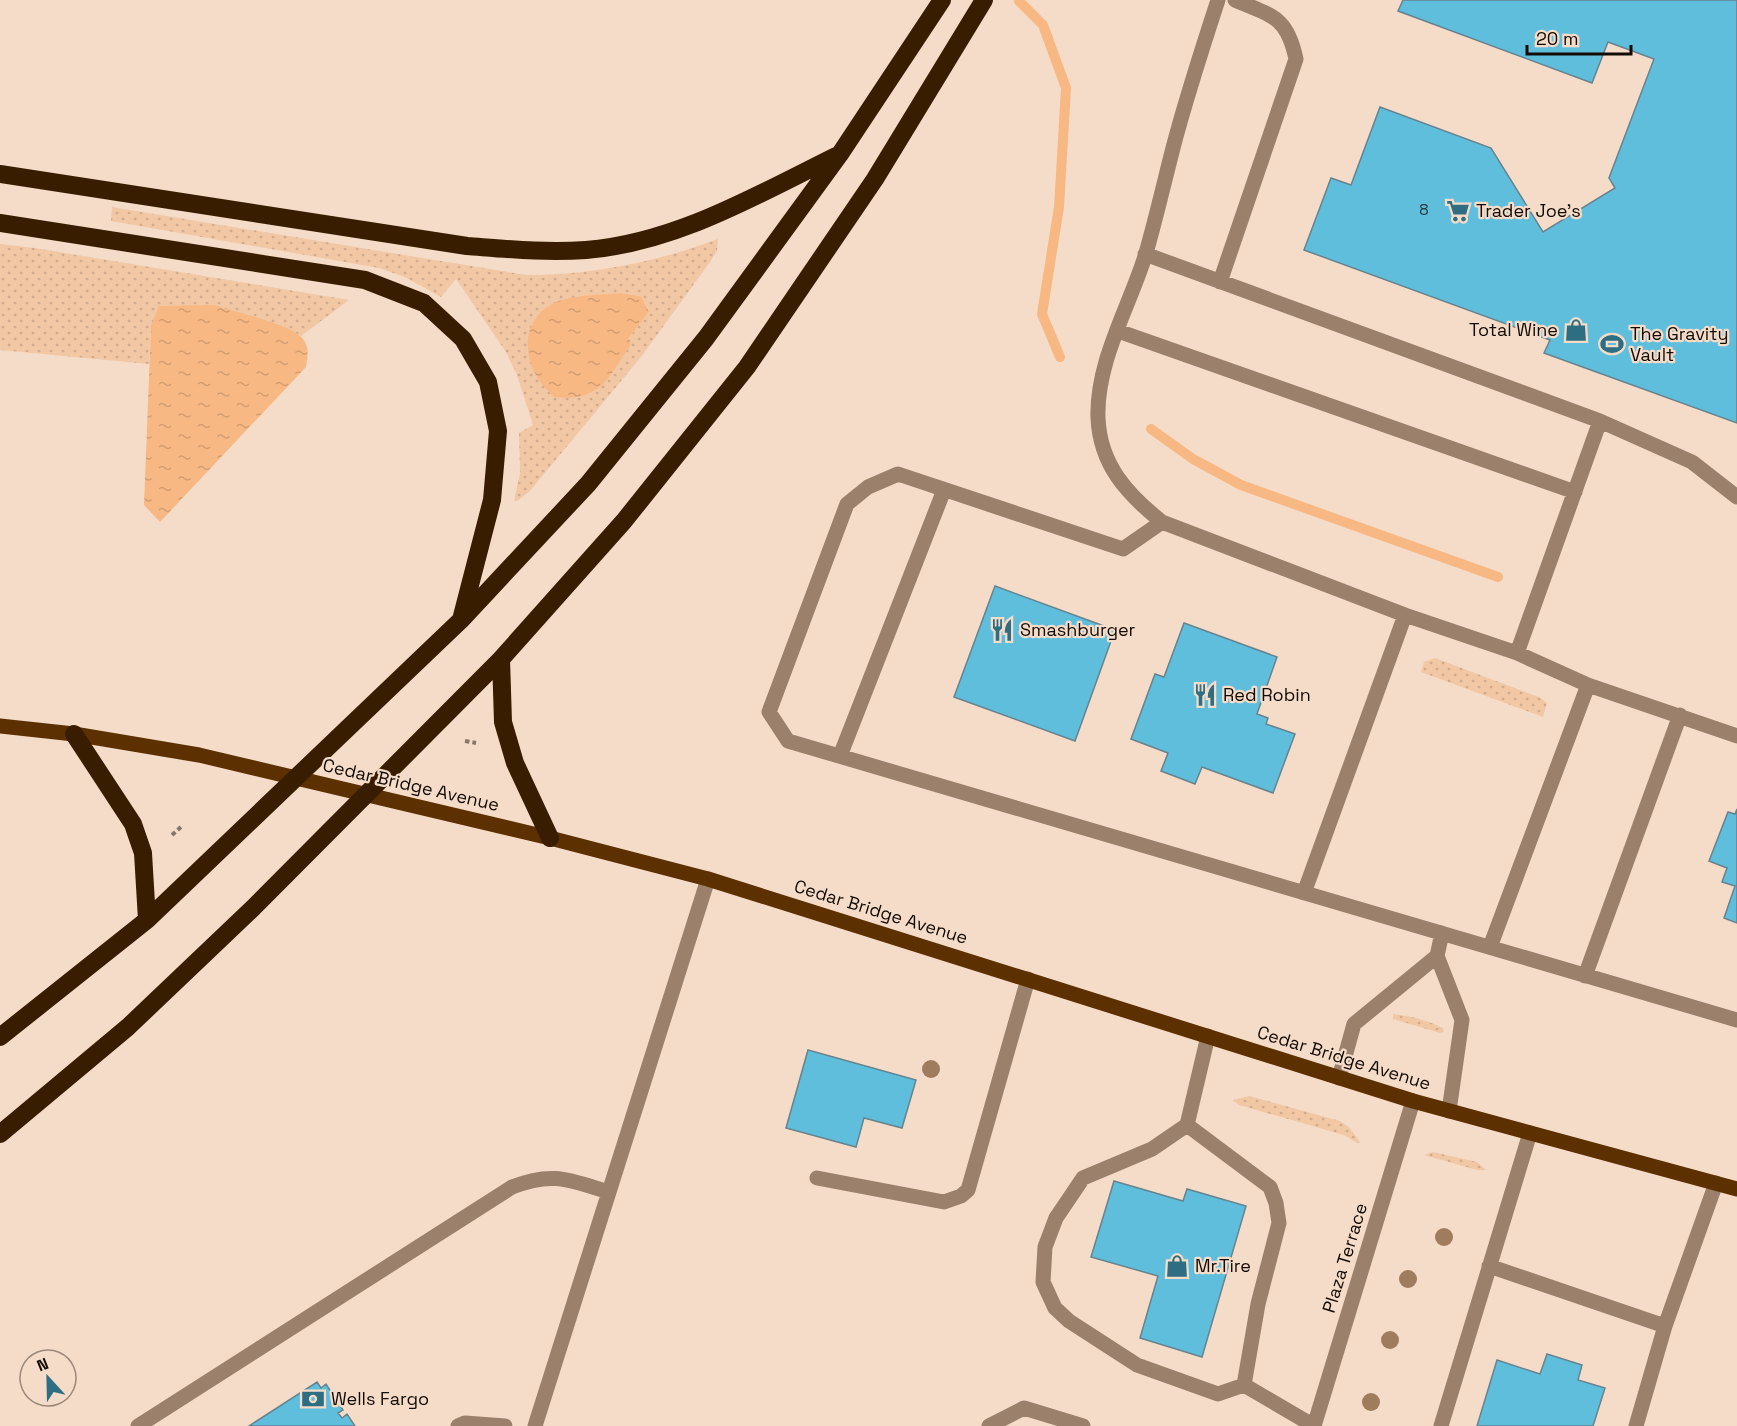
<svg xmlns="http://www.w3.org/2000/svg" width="1737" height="1426" font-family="'Space Grotesk',sans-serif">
  <defs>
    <pattern id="grass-dots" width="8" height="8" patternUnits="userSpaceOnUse" patternTransform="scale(1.5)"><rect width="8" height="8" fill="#f2c7a4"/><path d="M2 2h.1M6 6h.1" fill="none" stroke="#cfaa8c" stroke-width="1.8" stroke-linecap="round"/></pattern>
    <pattern id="water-ripples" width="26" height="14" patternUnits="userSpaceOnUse" patternTransform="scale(1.5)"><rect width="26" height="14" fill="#f7b884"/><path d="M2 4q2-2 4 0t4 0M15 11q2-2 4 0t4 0" fill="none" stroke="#d39d70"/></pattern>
  </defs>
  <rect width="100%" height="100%" fill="#f5dcc9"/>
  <!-- grass -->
  <path fill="url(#grass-dots)" fill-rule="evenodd" d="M112,207l414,68c66,0 131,-13 192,-36l-1,12 -7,11 -69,95 -112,135 -12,9h-3l6,-28 -1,-40 14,-8 -16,-50 -11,-23 -50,-73 -15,18 -36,-20 -26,-9 -268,-47zM620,293l21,3 8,14 -20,28 -94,-20 23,-16z
    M0,244l35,4 314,52 -48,36 -15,-8 -135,-2 -2,38 -149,-14z
    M1435,658l104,39 8,6 -4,14 -122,-45 3,-10z
    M1393,1014c18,2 34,6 50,14l1,4 -4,1 -47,-14z
    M1249,1096l91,25 9,6 11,15 -3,1 -13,-8 -105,-30 -6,-5z
    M1433,1152l44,10 9,8h-9l-53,-15z"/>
  <!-- water -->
  <path fill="url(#water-ripples)" d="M620,293l21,3 8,15 -20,27 2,6c-23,35 -31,58 -77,53 -6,-7 -14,-14 -18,-22 -16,-27 -9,-63 23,-74 19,-6 41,-6 61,-8z
    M214,305c21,7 72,18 86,31 10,8 8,20 6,31l-146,155 -16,-17 7,-179 8,-20z"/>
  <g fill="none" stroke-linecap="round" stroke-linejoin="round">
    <!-- stream -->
    <path stroke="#f7b884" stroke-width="10" d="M1019,1l24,24 23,63 -7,119 -17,107 18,43
      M1151,429l42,30 48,26 257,92"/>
  </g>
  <!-- building -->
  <path fill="#60bedd" stroke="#66838e" stroke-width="1.5" d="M1403,0h334v423l-193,-70 6,-13 -246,-90 27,-72 20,7 29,-78 111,41 52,84 72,-44 -6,-10 45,-119 -46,-17 -16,41 -194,-72z
    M995,586l120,44 -40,111 -121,-44z
    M1184,623l93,34 -20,57 11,4 -2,6 29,10 -22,59 -71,-26 -7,17 -34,-13 7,-18 -37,-14 24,-65 9,3z
    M1737,809v114l-13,-5 11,-32 -13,-4 5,-14 -18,-7 19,-49 7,2z
    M808,1050l108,30 -14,48 -38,-10 -8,29 -70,-19z
    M1114,1181l69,20 4,-12 59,17 -44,151 -62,-19 18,-62 -67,-19z
    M1547,1354l35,11 -4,15 27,8 -12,38h-116l20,-66 43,14z
    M317,1382l4,6 5,-4 17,26 -5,3 4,5 5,-4 8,12h-106z"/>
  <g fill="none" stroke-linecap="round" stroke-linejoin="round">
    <!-- path -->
    <path stroke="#877669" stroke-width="4" stroke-dasharray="4.5 3" stroke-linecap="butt" d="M465,741l11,2
      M172,835l9,-8"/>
    <!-- minor -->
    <path stroke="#9b806b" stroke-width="15" d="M1218,0c-16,49 -32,98 -45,148 -9,35 -17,70 -27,105 -16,53 -50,108 -48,165 2,47 29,76 64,104l243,93 112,38 71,32 149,51
      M1145,254l455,167 92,41 45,35
      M1220,282l76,-223c-9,-43 -24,-43 -61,-59
      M1118,331l457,161
      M1162,522l-39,27 -225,-75 -30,13 -21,17 -78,208 19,29 949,279
      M1517,653l83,-232
      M840,756l104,-266
      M1304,893l101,-278
      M1442,933l-5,23 25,64 -13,91
      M1490,947l98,-262
      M1585,976l95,-261
      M1339,1078l15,-54 83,-68
      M1187,1125l83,62 6,16 3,20 -21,81 -14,81 -26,9 -81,-29 -68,-44 -14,-13 -12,-26 2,-35 11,-29 27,-40 69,-29 35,-24 21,-89
      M817,1178l127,24 17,-6 7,-6 60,-211
      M1489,1266l176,60
      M1244,1385l70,41
      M138,1426l374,-239c41,-16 57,-7 97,5
      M458,1426l7,-3 40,3
      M535,1426l173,-547
      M989,1426l35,-18 59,18
      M1314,1426l99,-325
      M1441,1426l89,-293
      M1636,1426l29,-100 51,-143"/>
    <!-- major -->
    <path stroke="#5d3000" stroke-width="15" d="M0,726l74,8 125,21 351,83 158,41 705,222 324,88"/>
    <!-- highway -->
    <path stroke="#391d01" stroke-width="18" d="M0,174l467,72c40,3 79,7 119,4 89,-7 171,-55 250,-94
      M0,223l365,57 59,23 39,36 25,43 10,49 -6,69 -30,116
      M501,659l2,63 12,41 35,75
      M74,734l59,90 10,29 4,67
      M0,1037l147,-117 314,-300 127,-136 118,-146 134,-184 102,-154
      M0,1134l128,-107 125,-119 248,-249 123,-138 123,-154 128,-188 109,-179"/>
  </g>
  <!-- trees -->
  <g fill="#9e7c5d">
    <circle cx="931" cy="1069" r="9"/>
    <circle cx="1444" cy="1237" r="9"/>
    <circle cx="1408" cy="1279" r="9"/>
    <circle cx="1390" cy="1340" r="9"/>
    <circle cx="1371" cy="1402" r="9"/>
  </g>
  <!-- icons -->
  <defs>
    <g id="supermarket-bare" transform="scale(1.8)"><path d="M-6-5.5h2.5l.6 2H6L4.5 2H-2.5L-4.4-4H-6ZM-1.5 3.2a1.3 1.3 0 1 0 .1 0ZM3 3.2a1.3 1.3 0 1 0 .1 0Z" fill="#2e6e82" stroke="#f5dcc9" stroke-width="2.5" paint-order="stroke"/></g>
    <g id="shop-bare" transform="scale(1.8)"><path d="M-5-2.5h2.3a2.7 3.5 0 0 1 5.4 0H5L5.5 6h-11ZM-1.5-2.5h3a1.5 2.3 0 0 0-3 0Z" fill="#2e6e82" stroke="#f5dcc9" stroke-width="2.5" paint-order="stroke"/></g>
    <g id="stadium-bare" transform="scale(1.8)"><path d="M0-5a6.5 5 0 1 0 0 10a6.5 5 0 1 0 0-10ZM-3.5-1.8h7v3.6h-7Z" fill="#2e6e82" stroke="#f5dcc9" stroke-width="2.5" paint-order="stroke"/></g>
    <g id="restaurant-bare" transform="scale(1.8)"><path d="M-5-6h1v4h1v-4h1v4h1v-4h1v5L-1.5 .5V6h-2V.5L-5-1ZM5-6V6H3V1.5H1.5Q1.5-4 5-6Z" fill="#2e6e82" stroke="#f5dcc9" stroke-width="2.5" paint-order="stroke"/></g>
    <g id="bank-bare" transform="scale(1.8)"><path d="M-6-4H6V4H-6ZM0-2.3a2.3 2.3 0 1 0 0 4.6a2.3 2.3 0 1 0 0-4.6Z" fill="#2e6e82" stroke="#f5dcc9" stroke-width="2.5" paint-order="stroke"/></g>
  </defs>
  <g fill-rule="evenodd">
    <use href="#supermarket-bare" x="1458" y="211"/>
    <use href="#shop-bare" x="1576" y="330"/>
    <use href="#stadium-bare" x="1612" y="344"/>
    <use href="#restaurant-bare" x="1002" y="630"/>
    <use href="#restaurant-bare" x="1205" y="695"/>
    <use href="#shop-bare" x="1177" y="1266"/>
    <use href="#bank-bare" x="313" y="1399"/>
  </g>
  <g text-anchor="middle" stroke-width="4.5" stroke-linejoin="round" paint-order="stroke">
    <!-- number labels -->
    <g font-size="15" fill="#26383b">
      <text x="1424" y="215">8</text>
    </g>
    <!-- poi labels -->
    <g font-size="18" fill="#130b05" stroke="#f5dcc9" text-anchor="start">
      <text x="1476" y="217">Trader Joe's</text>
      <text x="1558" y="336" text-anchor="end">Total Wine</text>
      <text x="1630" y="340">The Gravity<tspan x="1630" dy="21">Vault</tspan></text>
      <text x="1020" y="636">Smashburger</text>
      <text x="1223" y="701">Red Robin</text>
      <text x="1195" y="1272">Mr.Tire</text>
      <text x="331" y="1405">Wells Fargo</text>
    </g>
    <!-- street labels -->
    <g font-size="18" fill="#130b05" stroke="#f5dcc9">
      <text transform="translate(411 785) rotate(13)" y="6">Cedar Bridge Avenue</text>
      <text transform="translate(881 912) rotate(17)" y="6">Cedar Bridge Avenue</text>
      <text transform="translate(1344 1058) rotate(17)" y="6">Cedar Bridge Avenue</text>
      <text transform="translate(1345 1258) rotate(-73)" y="6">Plaza Terrace</text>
    </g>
  </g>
  <!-- north arrow -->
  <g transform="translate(48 1378) rotate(338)"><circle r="28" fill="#f5dcc9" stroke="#9b887b" stroke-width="1.5"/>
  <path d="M0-4.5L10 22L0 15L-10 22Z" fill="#2e6e82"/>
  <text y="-9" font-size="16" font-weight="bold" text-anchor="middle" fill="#130b05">N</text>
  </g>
  <!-- scale -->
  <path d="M1527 45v9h104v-9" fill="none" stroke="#130b05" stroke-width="3"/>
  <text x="1536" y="45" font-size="18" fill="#130b05" stroke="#f5dcc9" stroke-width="4.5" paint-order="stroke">20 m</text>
</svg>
